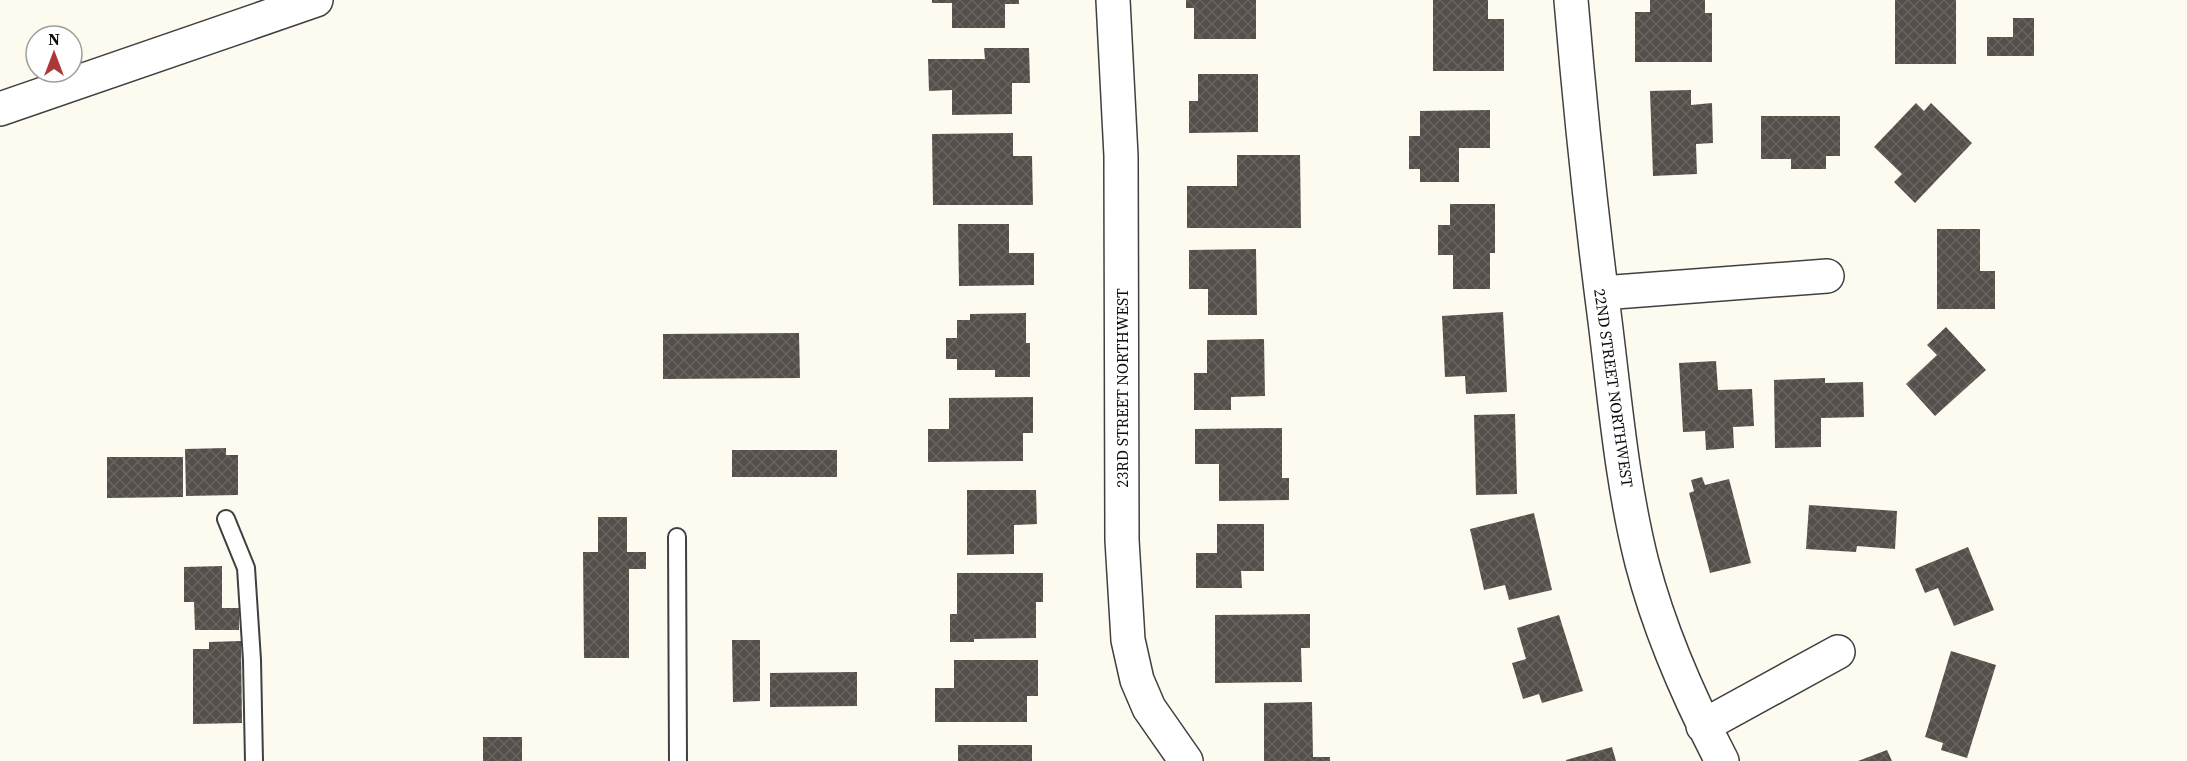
<svg xmlns="http://www.w3.org/2000/svg" width="2187" height="761" font-family="'Source Serif 4',serif">
  <defs>
    <pattern id="building-cross-hatch" width="8" height="8" patternUnits="userSpaceOnUse" patternTransform="scale(1.5)"><rect width="8" height="8" fill="#544f4b"/><path d="M0 0l8 8M0 8l8-8" fill="none" stroke="#686460"/></pattern>
  </defs>
  <rect width="100%" height="100%" fill="#fdfbef"/>
  <!-- building -->
  <path fill="url(#building-cross-hatch)" d="M932,0h87v4h-14v24h-53v-25h-20z
    M1186,0h70v39h-62v-31h-8z
    M1433,0h55v19h16v52h-71z
    M1650,0h55v13h7v49h-77v-50h15z
    M1895,0h61v64h-61z
    M2013,18h21v38h-47v-19h26z
    M984,48h45l1,35h-18v31l-60,1v-25l-23,1 -1,-32h57z
    M1198,74h60v58l-69,1v-32h9z
    M1691,90v15l21,-2 1,40 -17,1 1,30 -44,2 -3,-85z
    M1916,103l8,8 7,-8 41,40 -57,60 -21,-21 8,-8 -28,-27z
    M1490,110v38h-31v34h-39v-13h-11v-33h11v-25z
    M1761,116h79v40h-14v13h-35v-10h-30z
    M1013,133v23h19l1,49h-100l-1,-71z
    M1237,155h63l1,73h-114v-42h50z
    M1450,204h45v49h-5v36h-37v-34h-15v-30h12z
    M958,224h51v29h25v32l-75,1z
    M1937,229h43v42h15v38h-58z
    M1256,249l1,66h-49v-26h-19v-39z
    M1503,312l4,80 -41,2 -1,-18 -20,1 -3,-61z
    M1026,313v30h4v34h-35v-7h-38v-11h-11v-21h11v-18h13v-6z
    M1946,327l40,43 -51,46 -29,-32 31,-29 -10,-10z
    M799,333l1,45 -137,1v-45z
    M1264,339l1,57 -34,1v13h-37v-37h13v-33z
    M1716,361l2,29 34,-1 2,37 -21,1 1,21 -28,2 -1,-19 -22,1 -4,-69z
    M1825,378v5l38,-1 1,35 -43,1v29l-46,1 -1,-68z
    M1033,397v36h-10v28l-95,1v-33h21v-31z
    M1515,414l2,80 -41,1 -2,-80z
    M1282,428v50h7v22l-70,1v-37h-24v-35z
    M226,448v7h12v40l-52,1 -1,-47z
    M732,450h105v27h-105z
    M107,457h76v40l-76,1z
    M1702,477l3,8 24,-6 22,84 -41,10 -21,-80 5,-2 -3,-11z
    M967,490h69l1,34 -23,1v29l-47,1z
    M1809,505l88,6 -2,38 -38,-3 -1,6 -50,-3z
    M1534,513l18,77 -43,10 -4,-15 -21,5 -14,-61z
    M598,517h29v35h19v17h-17v89h-45l-1,-106h15z
    M1217,524h47v47h-23l1,17h-46v-35h21z
    M1968,547l26,63 -40,16 -16,-38 -13,5 -10,-24z
    M222,566v42h17v22h-44l-1,-28h-10v-35z
    M957,573h86v29h-7v36l-62,1v3h-24v-28h7z
    M1310,614v34h-9l1,34 -87,1v-68z
    M1559,615l24,76 -41,12 -3,-9 -16,5 -11,-36 14,-4 -9,-31z
    M732,640h28v61l-27,1z
    M241,641l1,82 -49,1v-75h16v-7z
    M1951,651l45,14 -29,93 -26,-8 2,-7 -18,-6z
    M954,660h84v36h-11v26h-92v-34h19z
    M857,672v34l-87,1v-34z
    M1312,702l1,55h17v4h-66v-58z
    M483,737h39v24h-39z
    M958,745h74v16h-74z
    M1612,747l4,14h-50v-1z
    M1887,750l5,11h-34z"/>
  <g fill="none" stroke-linecap="round" stroke-linejoin="round">
    <!-- service casing -->
    <g stroke="#404040" stroke-width="20">
      <path id="service" d="M226,519l20,49 6,92 2,101
        M677,537l1,224"/>
    </g>
    <!-- minor casing -->
    <g stroke="#404040" stroke-width="36">
      <path id="minor" d="M1113,0l8,156 1,384 6,100 9,40 12,28 37,53
        M1571,0c9,107 20,214 34,321 10,80 17,163 37,242 18,69 47,135 80,198
        M0,109l316,-109
        M1602,293l225,-17
        M1703,726l135,-74"/>
    </g>
    <!-- service -->
    <use href="#service" stroke="#fff" stroke-width="16"/>
    <!-- minor -->
    <use href="#minor" stroke="#fff" stroke-width="33"/>
  </g>
  <g text-anchor="middle" stroke-width="6" stroke-linejoin="round" paint-order="stroke">
    <!-- street labels -->
    <g font-size="16" fill="#0d0d0d" stroke="#fff">
      <text transform="translate(1122 388) rotate(-90)" y="6">23RD STREET NORTHWEST</text>
      <text transform="translate(1614 388) rotate(82)" y="6">22ND STREET NORTHWEST</text>
    </g>
  </g>
  <!-- north arrow -->
  <g transform="translate(54 54)"><circle r="28" fill="#ffffff" stroke="#9e9e9e" stroke-width="1.5"/>
  <path d="M0-4.5L10 22L0 15L-10 22Z" fill="#ab3937"/>
  <text y="-9" font-size="16" font-weight="bold" text-anchor="middle" fill="#0d0d0d">N</text>
  </g>
</svg>
